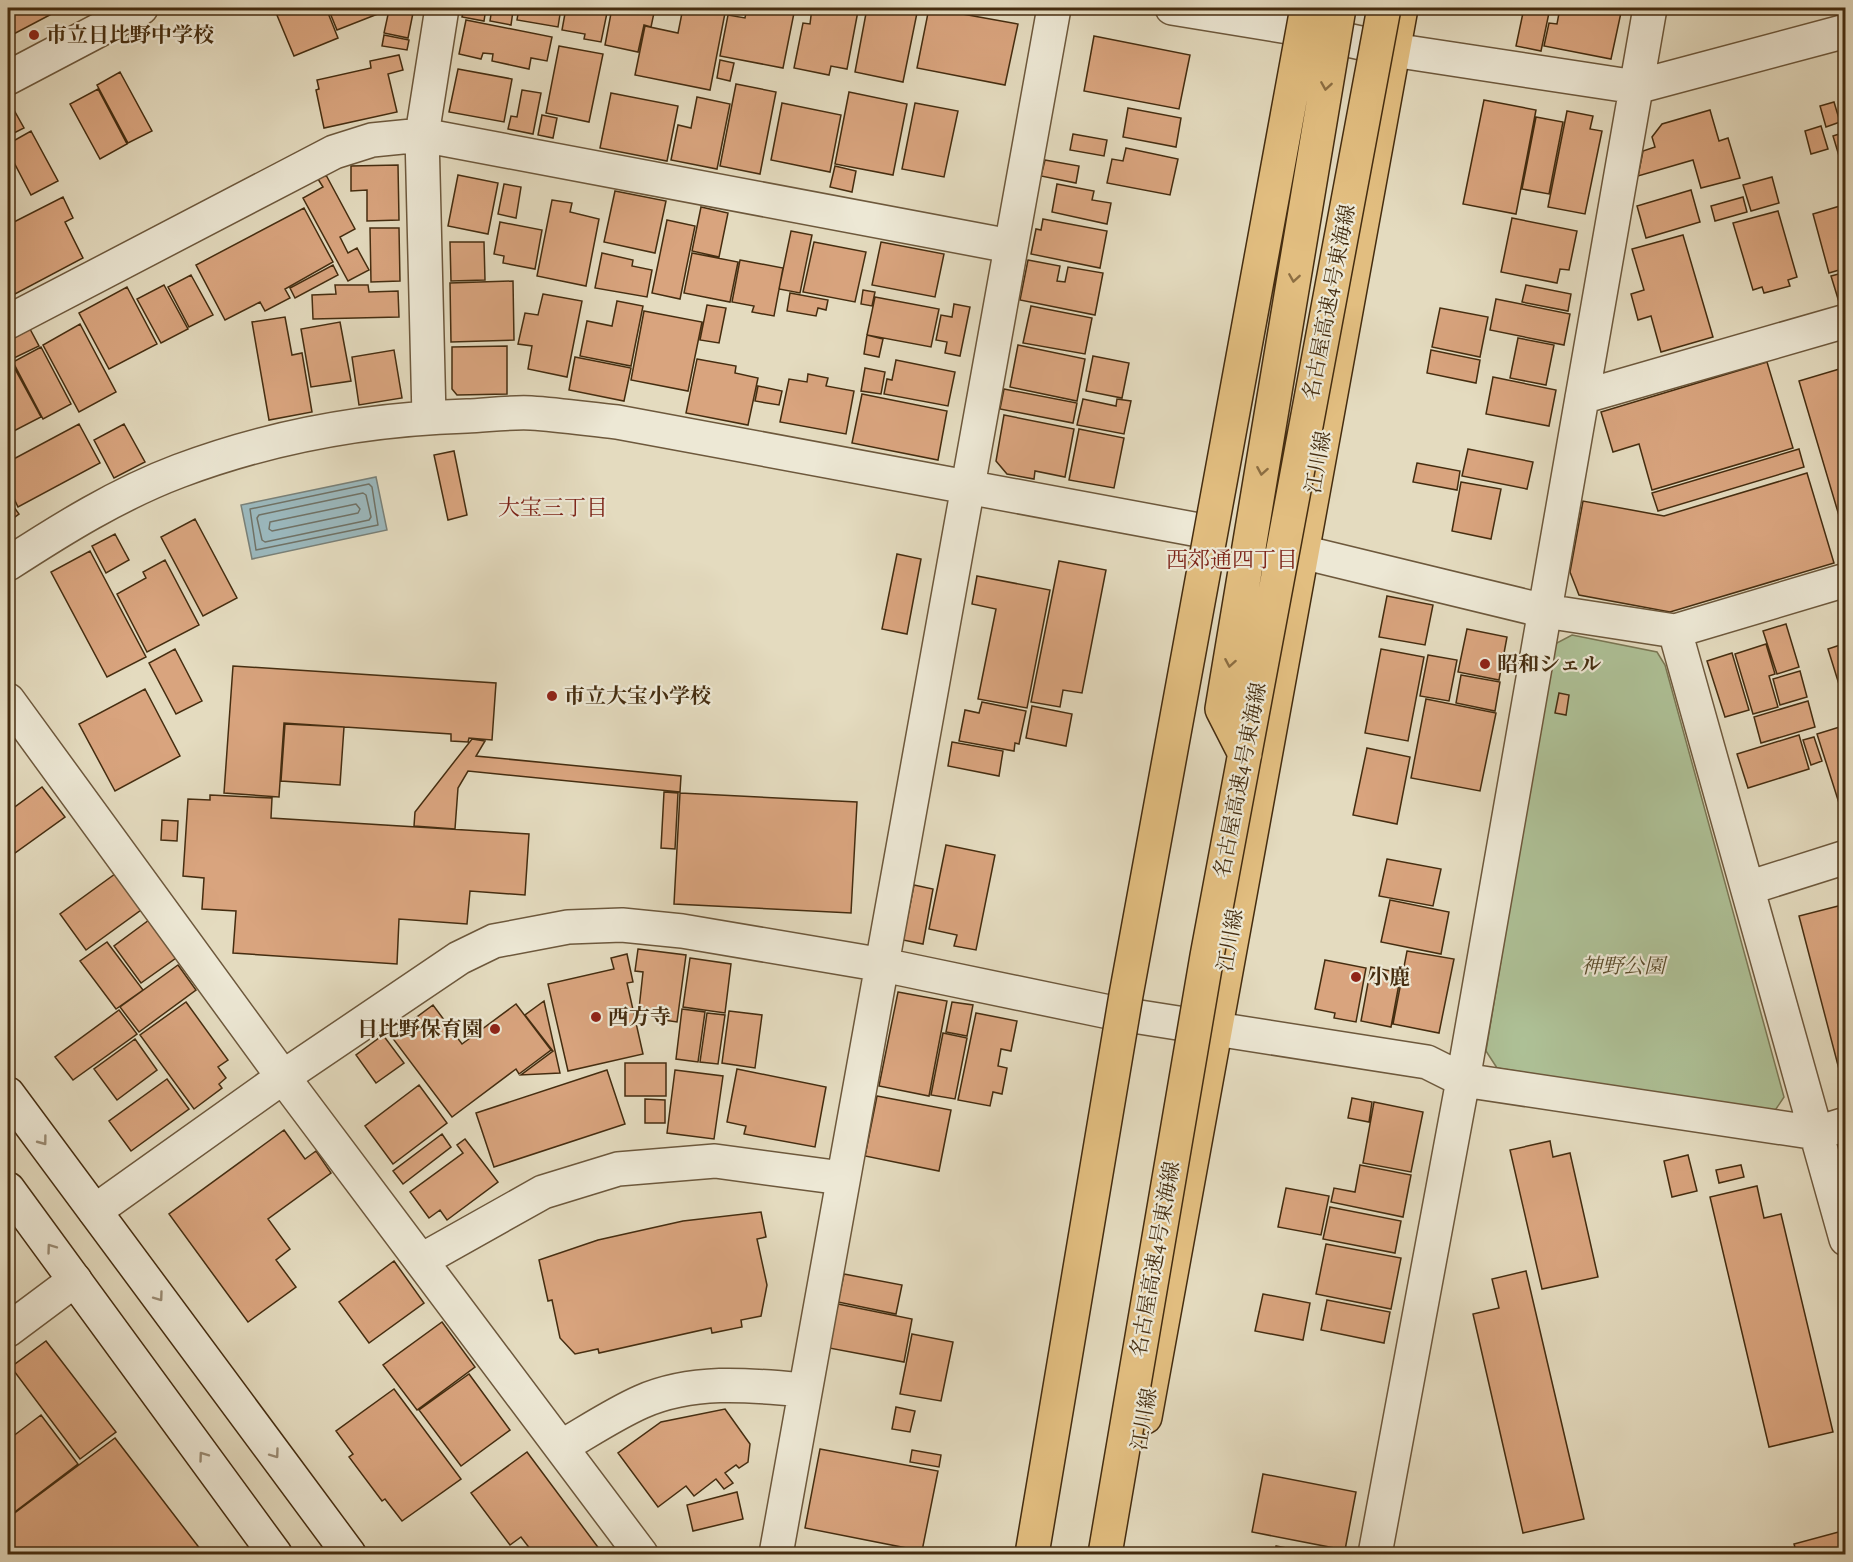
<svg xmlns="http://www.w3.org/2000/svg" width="1853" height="1562" font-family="Alegreya,'Noto Serif JP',serif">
  <rect width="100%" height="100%" fill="#e4dbbf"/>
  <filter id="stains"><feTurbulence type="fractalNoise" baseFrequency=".00333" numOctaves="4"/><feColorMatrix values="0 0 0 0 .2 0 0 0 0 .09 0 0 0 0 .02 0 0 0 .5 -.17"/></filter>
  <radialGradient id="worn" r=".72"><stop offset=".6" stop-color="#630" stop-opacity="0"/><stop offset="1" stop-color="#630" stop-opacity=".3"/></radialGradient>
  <!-- green -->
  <path fill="#aec197" stroke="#7a7754" stroke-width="1.5" d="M1572,635l85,17 8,13 119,432 -10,15 -277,-44 -11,-17 67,-406z"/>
  <!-- water -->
  <path fill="#9bb8bd" stroke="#798078" stroke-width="1.5" d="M376,477l11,53 -135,29 -11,-54z"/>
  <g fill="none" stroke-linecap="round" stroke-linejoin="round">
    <!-- shore -->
    <path stroke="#707266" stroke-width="1.5" d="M369,484l3,3 6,38 -122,25 -6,-41z
      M363,493l3,2 5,22 -2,3 -104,22 -3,-2 -5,-22 2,-3z
      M356,504l4,5 -2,4 -86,18 -3,-2 1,-7z"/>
  </g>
  <!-- building -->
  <path fill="#d9a47e" stroke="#452d10" stroke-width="1.5" d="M8,8h55l-55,29z
    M274,8h52l12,30 -44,18z
    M328,8h65l-56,22z
    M395,8h19l-6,30 -24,-5 5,-23z
    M464,8h22l-2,13 -22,-4z
    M492,8l21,3 -2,14 -21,-4z
    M519,8h42l-3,19 -41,-7z
    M566,8h42l-7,34 -17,-3 1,-5 -23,-4z
    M612,8h43l-4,19 -7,-2 -6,27 -33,-7z
    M683,8h43l-16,82 -75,-15 10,-49 33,7z
    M747,8h48l-12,60 -63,-12 8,-41 17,3z
    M812,8h28l18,3 -11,58 -16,-3 -2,9 -35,-7 9,-45 7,1z
    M867,8h51l-15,74 -48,-10z
    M929,8l89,16 -13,61 -88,-17z
    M1524,8h26l-9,43 -25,-5z
    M1560,8h62l-11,51 -67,-13 5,-23 8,1z
    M466,20l86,17 -5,24 -16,-3 -2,11 -37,-8 1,-7 -10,-1 -2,6 -22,-5z
    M384,35l25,5 -2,10 -25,-4z
    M1094,36l96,19 -11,54 -95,-18z
    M559,46l44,8 -14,68 -43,-9z
    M399,55l4,15 -15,4 9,38 -73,16 -8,-38 3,-1 -2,-9 54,-12 -1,-7z
    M720,60l14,3 -4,18 -13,-3z
    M458,69l54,10 -8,43 -55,-10z
    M120,72l32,59 -24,12 -31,-58z
    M736,84l40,8 -16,82 -40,-8z
    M98,89l29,55 -27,15 -30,-55z
    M522,90l19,3 -8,41 -25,-5 3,-13 6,1z
    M849,92l58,12 -14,71 -58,-11z
    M611,93l67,13 -11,55 -67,-13z
    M697,97l33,7 -13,65 -46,-9 7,-35 13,3z
    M1484,100l52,10 -20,104 -53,-10z
    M1834,102l6,20 -14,5 -6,-21z
    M782,103l59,12 -11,57 -59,-12z
    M915,103l43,8 -14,66 -42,-8z
    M1128,108l53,10 -5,29 -53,-10z
    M14,110l10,18 -16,8v-22z
    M1710,110l9,31 9,-3 12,40 -39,10 -8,-28 -55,16 5,-25 12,-4 -3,-10 10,-13z
    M1567,111l26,5 -3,13 12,2 -17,83 -37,-7z
    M542,115l15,3 -4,20 -15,-3z
    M1536,117l27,5 -14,72 -27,-5z
    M1846,117v62l-13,-43 12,-4 -4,-13z
    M1821,126l7,23 -17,5 -6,-23z
    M31,131l27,50 -27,14 -23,-44v-7z
    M1073,134l34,6 -3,16 -34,-6z
    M1126,148l52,11 -8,36 -63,-12 5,-24 11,2z
    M1045,160l34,6 -3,17 -35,-7z
    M398,165l1,55 -32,1v-31l-16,1v-25z
    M835,166l21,5 -4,21 -22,-5z
    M326,175l29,54 -15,8 8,16 9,-5 12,22 -21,11 -45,-83 20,-11 -5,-8z
    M458,175l40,8 -10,51 -40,-8z
    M1772,177l7,26 -28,8 -8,-26z
    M504,184l17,3 -5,31 -18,-4z
    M1057,184l37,7 -2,9 19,3 -4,21 -55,-12z
    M1846,188v25l-7,-23z
    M1691,190l9,32 -54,16 -9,-32z
    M615,191l51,10 -11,52 -51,-11z
    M63,197l10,21 -8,4 18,36 -68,36 -7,-15v-54z
    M1743,197l4,15 -32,9 -4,-15z
    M552,200l20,3 -2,9 29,7 -13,67 -49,-10z
    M1840,206l6,18v44l-17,5 -16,-59z
    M701,207l27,6 -9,44 -27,-6z
    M304,208l29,54 -48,27 5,9 -25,13 -5,-9 -35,18 -29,-55z
    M1778,211l19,66 -9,3 2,6 -26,7 -2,-6 -9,3 -20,-67z
    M1512,218l65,13 -8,39 -9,-1 -3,14 -56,-11z
    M1043,219l64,12 -7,37 -69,-14 5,-25 5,1z
    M667,220l28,6 -15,73 -28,-6z
    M500,222l42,8 -7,39 -32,-6 1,-7 -10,-2z
    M370,228h29l1,53 -29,1z
    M791,231l21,4 -12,58 -21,-4z
    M1683,235l30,102 -52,15 -10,-36 -13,4 -7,-26 13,-4 -12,-41z
    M450,242h34l1,38 -34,1z
    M814,242l52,10 -11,50 -52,-10z
    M881,242l63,12 -9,43 -63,-12z
    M602,253l31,7 -1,6 20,4 -5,27 -52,-9z
    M692,253l46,9 -8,40 -46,-9z
    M740,260l43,8 -9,48 -22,-4 2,-6 -22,-4z
    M1028,260l32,6 -3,15 8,1 3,-15 35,6 -8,42 -75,-15z
    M333,265l5,10 -43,23 -5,-10z
    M1846,272v28l-7,2 -8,-26z
    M191,275l22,40 -24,12 -21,-40z
    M513,281l1,59 -63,2 -1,-59z
    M164,285l24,44 -27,14 -24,-44z
    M335,285h33l1,7 29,-1 1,26 -86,2 -1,-24 24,-1z
    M1526,285l45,9 -3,17 -46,-9z
    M8,287l5,10 -5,3z
    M127,287l30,57 -48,25 -30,-56z
    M863,290l12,2 -3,14 -11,-2z
    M790,293l38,7 -2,10 -8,-2 -2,8 -29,-5z
    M543,294l39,7 -15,76 -39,-8 4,-23 -14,-2 7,-31 13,2z
    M875,297l64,12 -8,38 -64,-12z
    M1496,299l74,15 -6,31 -74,-15z
    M617,301l26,5 -12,60 -51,-10 7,-35 25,5z
    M954,304l16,3 -10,49 -15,-3 2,-11 -11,-2 5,-25 11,2z
    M707,305l19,3 -7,35 -19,-3z
    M1031,306l61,12 -7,36 -62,-11z
    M1440,308l48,9 -8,40 -48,-10z
    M644,311l58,11 -14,69 -57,-11z
    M285,317l7,38 10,-2 10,59 -43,8 -17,-98z
    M340,322l11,59 -40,6 -10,-58z
    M80,324l36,68 -37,20 -36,-67z
    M30,329l9,17 -27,13 -4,-8v-10z
    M867,335l16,4 -4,18 -15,-3z
    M1518,338l36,7 -8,40 -36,-7z
    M1018,345l67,14 -8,42 -67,-14z
    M507,346v48l-50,1 -5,-6v-42z
    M41,347l30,57 -28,15 -30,-57z
    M394,350l8,48 -43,7 -7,-48z
    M1431,350l49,10 -4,23 -49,-10z
    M1093,356l36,7 -7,35 -36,-7z
    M575,357l56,11 -7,33 -55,-11z
    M697,359l39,7 -1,7 23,5 -10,47 -62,-12z
    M896,360l59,12 -7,34 -64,-12 3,-15 5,1z
    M1767,362l26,86 -141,42 -13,-46 -26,8 -12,-40z
    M1846,367v150l-6,2 -41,-138z
    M865,368l20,4 -4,22 -20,-3z
    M15,369l26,48 -33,17v-61z
    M808,374l20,4 -2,8 28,5 -8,43 -66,-12 9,-43 18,3z
    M1493,377l63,13 -7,36 -63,-12z
    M758,386l24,5 -3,14 -24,-4z
    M1004,389l73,14 -4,20 -73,-14z
    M862,394l85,17 -9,49 -86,-17z
    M1083,399l33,7 1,-7 14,2 -7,33 -47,-9z
    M1004,415l70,14 -9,48 -30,-6 -1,8 -27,-5 -11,-13z
    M79,424l21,39 -82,44 -10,-21v-24z
    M124,424l21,38 -31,16 -20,-38z
    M1079,429l45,9 -10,50 -45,-8z
    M1468,449l65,13 -6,27 -65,-13z
    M1799,449l5,18 -146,44 -6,-18z
    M454,451l13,64 -19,5 -14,-65z
    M1417,463l43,8 -3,19 -44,-8z
    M1807,473l27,90 -164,49 -91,-17 -9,-23 13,-71 81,15z
    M1461,482l40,7 -10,50 -39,-8z
    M8,499l11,15 -11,8z
    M1846,517v10l-3,1 -3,-9z
    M195,519l42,79 -34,18 -42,-79z
    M115,534l14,26 -23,13 -14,-27z
    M90,551l56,106 -39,20 -56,-105z
    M897,554l24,5 -14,75 -25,-5z
    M165,560l34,65 -52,27 -30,-58 29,-16 -3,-6z
    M1059,561l47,9 -24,123 -19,-3 -3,17 -29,-5z
    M977,576l73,14 -23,118 -49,-9 18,-90 -24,-5z
    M1387,596l46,9 -8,40 -46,-8z
    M1786,624l13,43 -22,7 -14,-43z
    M1467,629l40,8 -8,43 -41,-8z
    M1846,643v51h-4l-14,-45z
    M1766,644l9,30 -6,2 9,31 -25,7 -18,-60z
    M175,649l27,52 -26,13 -27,-51z
    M1381,649l43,8 -16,84 -43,-8z
    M1732,653l17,57 -24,7 -18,-56z
    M1428,655l29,5 -8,41 -29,-5z
    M233,666l263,17 -4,57 -23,-2 -1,4 -17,-1v-7l-167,-11 -5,74 -55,-4z
    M1800,671l7,26 -27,8 -7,-26z
    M1461,675l39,7 -5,29 -39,-8z
    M145,689l35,67 -65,35 -36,-67z
    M1559,693l10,2 -3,20 -11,-2z
    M1426,699l70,14 -16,78 -69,-13z
    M1808,701l7,26 -54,16 -7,-26z
    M982,702l44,9 -7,33 -4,-1 -1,8 -55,-10 6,-31 14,3z
    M1032,706l40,8 -6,32 -40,-8z
    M285,724l59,3 -4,58 -59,-4z
    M1846,725v100l-29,-91z
    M1799,735l10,34 -61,19 -11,-34z
    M1814,737l8,24 -11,4 -8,-25z
    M472,739l13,2 -9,15 205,20 -1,16 -212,-21 -10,17 -3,41 -41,-3 1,-14z
    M952,742l51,9 -4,25 -51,-10z
    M1367,748l43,9 -13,67 -44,-9z
    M42,787l23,30 -57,41v-46z
    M664,792l14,1 -3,56 -14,-1z
    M680,793l177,9 -6,111 -177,-9z
    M210,795l62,3 -1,20 258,16 -4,61 -55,-4 -3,33 -68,-5 -2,45 -164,-11 3,-42 -34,-2 2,-31 -21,-2 5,-77 22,1z
    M162,820l16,1 -1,20 -16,-1z
    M946,845l49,10 -19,95 -22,-4 3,-11 -28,-6z
    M1387,859l54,10 -8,37 -54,-10z
    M115,874l26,36 -55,40 -26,-36z
    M914,885l19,4 -10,55 -20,-4z
    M1390,900l59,12 -8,42 -60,-12z
    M1846,904v192l-47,-180z
    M149,920l27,38 -35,25 -27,-37z
    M107,942l36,48 -27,19 -36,-48z
    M638,949l48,6 -9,67 -13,-2 1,-8 -26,-3 4,-37 -8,-1z
    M1407,951l47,8 -15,74 -46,-9z
    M627,954l6,28 -6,1 16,71 -75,17 -20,-87 66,-15 -3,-11z
    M690,958l41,6 -6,49 -42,-6z
    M1325,960l41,8 -10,54 -22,-4 1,-5 -20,-4z
    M178,965l18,25 -57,42 -19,-25z
    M1371,967l30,6 -10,54 -30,-6z
    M898,992l49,9 -18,95 -50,-10z
    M544,1001l16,72 -39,2 32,-24 -28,-36z
    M186,1002l42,58 -10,7 8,11 -7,6 3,4 -28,21 -54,-74z
    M952,1002l21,3 -6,31 -21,-4z
    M516,1004l35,46 -32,24 -3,-5 -64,48 -61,-81 42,-31 29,39z
    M682,1009l23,3 -7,50 -22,-3z
    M119,1010l18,24 -64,46 -18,-23z
    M729,1011l33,4 -7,53 -33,-5z
    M707,1013l18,2 -7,49 -18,-2z
    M976,1013l41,8 -6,30 -10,-2 -3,17 9,2 -5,26 -9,-2 -3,14 -32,-6z
    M943,1033l24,5 -12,61 -24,-4z
    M383,1035l21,28 -28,20 -20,-28z
    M135,1039l22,31 -40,30 -23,-31z
    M625,1063h41v33h-41z
    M737,1069l89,18 -11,60 -71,-13 2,-8 -19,-4z
    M607,1070l18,54 -131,43 -18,-54z
    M675,1070l48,6 -9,63 -47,-6z
    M167,1079l22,30 -58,42 -22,-30z
    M419,1085l28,38 -54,41 -28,-38z
    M877,1096l74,14 -12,61 -74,-15z
    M1352,1098l20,4 -3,20 -21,-4z
    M645,1099l20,1v23h-20z
    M1374,1102l49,10 -12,60 -48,-9z
    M284,1130l21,29 11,-8 15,22 -63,46 22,30 -14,11 20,27 -48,35 -79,-108z
    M442,1134l9,13 -48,37 -10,-13z
    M465,1139l33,43 -51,38 -7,-10 -11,8 -19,-26 53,-39 -6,-8z
    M1550,1141l3,16 17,-4 28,124 -56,12 -32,-139z
    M1688,1155l9,36 -25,6 -8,-36z
    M1360,1165l51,10 -8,42 -72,-15 3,-14 21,4z
    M1741,1165l3,12 -25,6 -3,-13z
    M1757,1186l7,32 17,-4 52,218 -64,15 -59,-250z
    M1286,1188l43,8 -8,39 -43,-8z
    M1330,1207l71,14 -6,32 -72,-14z
    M761,1212l5,25 -9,2 10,46 -6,31 -20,4 1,7 -30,6 -1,-5 -112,25 -1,-4 -23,5 -15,-16 -8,-38 -4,1 -9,-41 59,-20 85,-19z
    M1326,1244l75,14 -10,51 -75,-15z
    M394,1261l30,42 -55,40 -30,-41z
    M1526,1271l58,248 -61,14 -50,-219 26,-6 -7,-29z
    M844,1274l58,11 -6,29 -58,-12z
    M1263,1294l47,9 -7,37 -48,-9z
    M1327,1300l63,12 -6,31 -63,-13z
    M838,1304l74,15 -8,43 -75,-14z
    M442,1322l33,45 -58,43 -34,-45z
    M912,1334l41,8 -12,59 -41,-7z
    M46,1341l70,91 -36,27 -69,-92z
    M469,1374l41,56 -49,36 -42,-56z
    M394,1389l67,90 -59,42 -17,-22 -3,2 -33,-44 4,-3 -17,-23z
    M896,1407l19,4 -5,21 -18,-3z
    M725,1409l25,35 -2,18 -9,6 -3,-3 -11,8 8,10 -9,6 -8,-10 -22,17 -8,-10 -28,21 -40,-54 43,-31z
    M41,1415l37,49 -70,53v-77z
    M115,1438l89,116h-196v-36z
    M820,1449l118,22 -16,80 -117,-23z
    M912,1450l29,5 -2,12 -29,-5z
    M527,1452l76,102h-69l-13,-17 -11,8 -39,-52z
    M1263,1474l93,18 -11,58 -93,-18z
    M737,1492l6,27 -50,12 -6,-26z
    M1846,1530v24h-49l-3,-10z
    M1276,1546l43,8h-45z
    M879,1551l19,3h-20z"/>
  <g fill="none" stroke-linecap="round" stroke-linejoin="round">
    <!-- street casing -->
    <g stroke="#6d583c" stroke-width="36">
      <path id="street" d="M1172,8l116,19 105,23 243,37 210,-56
        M8,78l133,-70
        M8,322l326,-170 38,-12 50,-5 588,111
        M1582,397l264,-76
        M429,417l-7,-282 20,-127
        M1302,552l243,59 130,20 171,-51
        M8,564c54,-35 110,-70 171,-93 93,-35 190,-52 288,-55 21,-1 43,-4 64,-3 29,2 57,6 86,9l587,109
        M1675,631l171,608
        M8,700l275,377 358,477
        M1748,888l98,-31
        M95,1211l188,-134 176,-119 35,-17 74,-14 54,-2 60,6 201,34 231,48 313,49 36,18 354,53 29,-9
        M422,1260l121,-68 75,-23 97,-8 127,17
        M8,1330l67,-50
        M561,1447c26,-15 53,-33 80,-45 52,-23 109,-17 164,-12
        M776,1554l278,-1546
        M1375,1554l88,-474 187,-1072"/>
    </g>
    <!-- secondary casing -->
    <g stroke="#452d10" stroke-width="36">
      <path id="secondary" d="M8,1094l341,460
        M8,1189l267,365"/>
    </g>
    <!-- primary casing -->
    <g stroke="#452d10" stroke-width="36">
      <path id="primary" d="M1145,1417l256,-1409"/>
    </g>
    <!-- street -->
    <use href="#street" stroke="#ede8d5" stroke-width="33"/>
    <!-- secondary -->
    <use href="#secondary" stroke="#ede8d5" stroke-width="33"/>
    <!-- primary -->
    <use href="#primary" stroke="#e2be80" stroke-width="33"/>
    <!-- highway-bridge casing -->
    <g stroke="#452d10" stroke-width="36" stroke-linecap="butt">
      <path id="highway-bridge" d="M1245,754l-23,-45 117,-701
        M1032,1554l94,-559 181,-987
        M1105,1554l102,-598 177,-948"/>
    </g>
    <!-- highway-bridge -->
    <use href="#highway-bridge" stroke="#e2be80" stroke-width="33"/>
  </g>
  <!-- one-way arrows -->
  <defs><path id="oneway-chevron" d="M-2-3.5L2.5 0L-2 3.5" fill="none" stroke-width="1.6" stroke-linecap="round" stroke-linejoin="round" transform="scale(1.5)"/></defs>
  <g stroke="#8c6e42">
    <use href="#oneway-chevron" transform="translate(1326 86) rotate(99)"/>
    <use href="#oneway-chevron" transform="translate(1294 278) rotate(99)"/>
    <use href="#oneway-chevron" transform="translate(1262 471) rotate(100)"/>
    <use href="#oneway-chevron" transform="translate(1230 663) rotate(100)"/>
  </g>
  <g stroke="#998a72">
    <use href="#oneway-chevron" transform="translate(43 1141) rotate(53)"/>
    <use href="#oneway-chevron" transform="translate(51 1248) rotate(-126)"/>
    <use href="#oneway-chevron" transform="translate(159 1297) rotate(54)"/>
    <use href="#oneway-chevron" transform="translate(275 1454) rotate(54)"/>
    <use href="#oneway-chevron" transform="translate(203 1456) rotate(-126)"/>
  </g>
  <!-- markers -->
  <g fill="#8f2418" stroke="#ede8d5" stroke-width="2">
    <circle cx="34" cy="35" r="6"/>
    <circle cx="1485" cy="664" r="6"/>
    <circle cx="552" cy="696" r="6"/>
    <circle cx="1356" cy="977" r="6"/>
    <circle cx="596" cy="1017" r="6"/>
    <circle cx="495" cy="1029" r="6"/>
  </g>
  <g text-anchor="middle" stroke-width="4.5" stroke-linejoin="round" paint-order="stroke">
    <!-- poi labels -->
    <g font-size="21" font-weight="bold" fill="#452d10" stroke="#ede8d5" text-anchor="start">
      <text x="46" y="42">市立日比野中学校</text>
      <text x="1497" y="671">昭和シェル</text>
      <text x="564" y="703">市立大宝小学校</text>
      <text x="1368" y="984">小鹿</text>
      <text x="608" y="1024">西方寺</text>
      <text x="483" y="1036" text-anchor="end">日比野保育園</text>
    </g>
    <!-- street labels -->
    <g font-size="21" fill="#452d10" stroke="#ede8d5">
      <text transform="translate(1329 302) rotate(-79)" y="7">名古屋高速4号東海線</text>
      <text transform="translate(1318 462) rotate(-80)" y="7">江川線</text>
      <text transform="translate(1240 780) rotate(-79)" y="7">名古屋高速4号東海線</text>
      <text transform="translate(1230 940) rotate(-80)" y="7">江川線</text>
      <text transform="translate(1155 1259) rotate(-80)" y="7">名古屋高速4号東海線</text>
      <text transform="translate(1144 1419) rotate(-80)" y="7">江川線</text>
    </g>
    <!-- park labels -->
    <g font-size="21" font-style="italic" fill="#5a4b2b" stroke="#ede8d5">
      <text x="1623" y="973">神野公園</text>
    </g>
    <!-- neighbourhood labels -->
    <g font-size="22" fill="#7a1f14" stroke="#ede8d5">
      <text x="553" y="515">大宝三丁目</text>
      <text x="1232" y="567">西郊通四丁目</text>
    </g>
  </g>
  <!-- margin -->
  <rect width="1853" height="1562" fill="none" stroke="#e4dbbf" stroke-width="30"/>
  <rect x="9" y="9" width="1835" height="1544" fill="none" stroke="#452d10" stroke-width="3"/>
  <rect x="15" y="15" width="1823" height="1532" fill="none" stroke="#452d10" stroke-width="1.5"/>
  <rect width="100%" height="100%" filter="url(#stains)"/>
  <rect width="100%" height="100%" fill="url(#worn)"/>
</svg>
